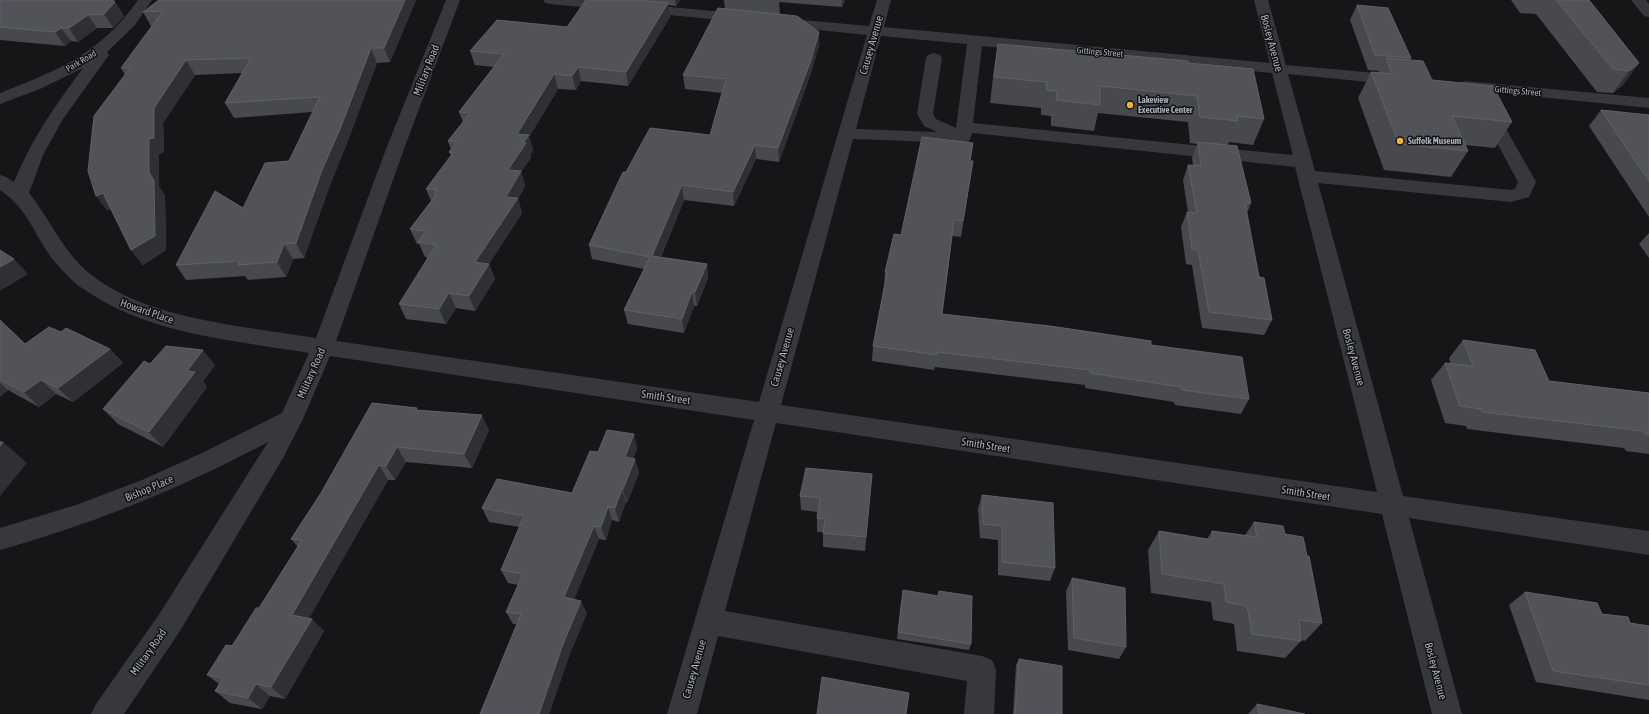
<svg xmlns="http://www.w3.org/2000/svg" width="1649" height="714" font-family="'Asap Condensed',sans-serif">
  <rect width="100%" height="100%" fill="#161618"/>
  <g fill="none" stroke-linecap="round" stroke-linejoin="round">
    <!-- minor -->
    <path fill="#37383d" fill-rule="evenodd" d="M138,0h14l-17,25 -28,27 2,3 -46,64 -20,36 -14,38c21,26 34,59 60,80 57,47 156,53 227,65l70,-189 60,-149h14l-56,149 -68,192 423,61 108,-367 -87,-9 -5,-1 -2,-3 2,-3 5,-1 89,8 8,-26h14l-7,27 386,36 -16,-63h14l18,65 113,10 6,2 2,3 -2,3 -6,2 -111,-11 27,97 196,19 4,-1 3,-7 -38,-71 2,-4 6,-1 6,1 2,4 40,71 -7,15 -18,5 -193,-19 85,313 246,35v24l-240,-37 53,196h-30l-50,-200 -606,-91 -51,188 257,45 10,4 4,10 -2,44h-30l3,-33 -249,-45 -21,78h-30l87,-294 -424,-64 -27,63 -20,39 -103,173 -56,83h-33l5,-10 64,-91 108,-171c-86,46 -175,82 -268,108v-22l76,-23 66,-25 60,-27 80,-40 27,-60c-70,-12 -155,-18 -216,-58 -6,-4 -14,-8 -20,-14 -7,-7 -16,-16 -22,-24 -19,-26 -23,-48 -51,-67v-15l6,2 8,5c18,-44 41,-76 69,-114l-43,21 -40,15v-11c59,-23 100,-39 138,-93zM881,36l86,8 -11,84 -20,-9 -3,-5 9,-56 -2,-3 -6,-2 -6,2 -2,3 -9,56 7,12 13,6 -81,-3zM982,46l290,27 21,82 -320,-32zM972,133l323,34 82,325 -596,-87 72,-266 110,4 6,-1z
      M543,0h54l147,14 5,1 2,3 -2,3 -5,1 -194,-18 -5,-1z
      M1631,0h15l3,4v13l-5,-1z
      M1465,81l184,17v10l-190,-19 -2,-3 2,-3z"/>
  </g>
  <!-- wall -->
  <path fill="#47494d" d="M0,0l115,2 9,14 -11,12h-16l-19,14 -7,-1 -6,5 -65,-6z
    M159,0h257l-26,62 -13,1 -30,80 -17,42 -26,73 -11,1 -7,18 -38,3 -3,-4 -59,4 -10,-15 67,-57 46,-47 23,-49 -78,6 -9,-15 17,-30 -47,2 -32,48 1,29 -5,2v32l6,10 1,54 -23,15 -12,-15 -20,-41 -4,1 -11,-14 29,-121 -4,-7 31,-42h-1l-8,-14z
    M586,0h94l-4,6 -8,-1 2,12 -42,69 -47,-5 -5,9 -18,-1 -29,48 4,13 -3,5 1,3 -10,14 4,14 -7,13 4,14 -33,51 6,15 -20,32 -19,-3 -10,16 -40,-5 -7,-15 29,-46 -3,-1 -6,-13h-2l-7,-15 21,-28 -5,-12 25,-34 -2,-3 2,-2 -3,-9 15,-19 -4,-10 35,-45 -19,-2 -5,-14 97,-24z
    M724,0h121l-3,7 -63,-5 1,12 39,18v13l-8,28 -32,89 -23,-3 -22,47 -50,-6 -23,57 46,7 1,14 -11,28h-3l-10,27 -56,-9 -4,-14 20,-41 -52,-10 -3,-14 37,-73 84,-37 12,-42 -37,-4 -2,-14 42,-66z
    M1511,0h78l50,63 -16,22 -10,8 -16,-1 -61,-78 -16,-1z
    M1357,5l54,53 -1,2 22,20 80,42 -17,26 -30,-3 3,6 -17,26 -67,-7 -26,-72 13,-26 7,1 1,-2 -11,-1 -18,-50z
    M998,44l190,19 76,56 -11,26 -24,-3 -1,3 23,58 -4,10 12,64 13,43 -8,15 -62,-7 -10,-63 -6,-1 -5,-37 6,-15h1l-5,-32 5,-15h5l-1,-7 5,-14 -7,-1 -2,-21 -90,-9 -4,18 -43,-5v-10l-10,-1v-7l-51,-5 4,-34z
    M1601,110l48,5v102l-60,-91z
    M970,161h3l-12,76 -9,-1 -10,78 209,31 98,54 -8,15 -66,-9 -1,-3 -89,-14v-3l-150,-18 -1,3 -62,-9 1,-15 11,-58 1,-16 16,-37z
    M1649,233v25l-10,-14z
    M0,320l25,24 36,-12 49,17 13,14 -50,39 -17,-8 -17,13 -31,-17 -8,7z
    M1463,340l86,41 100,12v61l-23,-3 -2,-3 -157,-19 -1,-3 -21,-3 -14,-43 14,-17 6,1 -2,-6z
    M215,365l-12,16 4,6 -44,60 -45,-23 -15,-15z
    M418,410l71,20 -17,38 -66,-6 -11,18h-7l-79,138 15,13 -39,68 -15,-3 -8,13 -32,-6 -15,-12 4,-7 -12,-9 25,-29 27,-38 39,-61 -7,-8z
    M634,434l3,14 -4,11h2l4,14 -12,30 -1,-1 -7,20 -7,-2 -6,20 -7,-1 -25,60 13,14 -18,43 -20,58h-69l37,-90h-4l-7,-12 12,-27 -10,-2 -7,-13 19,-43 -31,-5 -7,-14 90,-15 26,-41z
    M872,474l-7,77 -42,-4v-15h-6v-14l1,-6 -17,-2 -1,-14z
    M982,495l73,73 -5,13 -52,-6v-35l-18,-2 -2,-29z
    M1254,522l31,12 37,89 -17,18 -4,-1v1l-16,17 -48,-7 -3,-27 -21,-4 -2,-18 -60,-9 -3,-43 11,-19 48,8 5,-8 33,4z
    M1072,578l54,69 -7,12 -51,-9 -2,-59z
    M903,590l68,54 -2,6 -72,-11z
    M1525,592l77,22 28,9 19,3v74l-113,-18 -27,-77z
    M1019,659l43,55h-49l3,-49z
    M1257,704l48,10h-57z"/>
  <!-- shaded-wall -->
  <path fill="#2f3033" d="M405,0h11l-26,62 -6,-14z
    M675,0h5l-4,6z
    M842,0h3l-3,7z
    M115,2l9,14 -11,12 -9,-14z
    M668,3l2,14 -42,69 -2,-14z
    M88,15l9,13 -19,14 -9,-14z
    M61,28l10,13 -6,5 -10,-14z
    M819,32v13l-8,28 -32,89 -1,-14z
    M371,48l6,15 -30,80 -17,42 -26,73 -8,-15 26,-73z
    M186,60l9,15 -32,48 1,29 -5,2v32l6,10 1,54 -23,15 -12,-15 18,-78v-33l5,-31z
    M1639,63l-16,22 -10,8 16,-22z
    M578,67l3,14 -5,9 -4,-14z
    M554,74l4,15 -29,48 4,13 -3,5 1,3 -10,14 4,14 -7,13 4,14 -33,51 6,15 -20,32 -6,-15 6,-34 31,-65 2,-27 9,-36z
    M755,145l1,14 -22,47 -1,-14z
    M682,185l2,15 -29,70 -3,-14z
    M103,193l11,15 -7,2 -11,-14z
    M284,244l9,15 -7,18 -9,-15z
    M14,259l14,15 -28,17v-24z
    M707,264l1,14 -11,28 -2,-14z
    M692,292l2,14 -10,27 -2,-14z
    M449,293l7,15 -10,16 -7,-15z
    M110,349l13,14 -50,39 -15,-14z
    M203,350l12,15 -12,16 4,6 -44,60 -14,-15 38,-61z
    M41,380l15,14 -17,13 -15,-15z
    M0,383l8,7 -8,7z
    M482,415l7,15 -17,38 -8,-14z
    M634,434l3,14 -8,23 -4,-14z
    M3,442l24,21 -27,33v-50z
    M397,447l9,15 -11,18 -9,-14z
    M635,459l4,14 -12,30 -4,-14z
    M379,465l9,15 -84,147 -12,-12z
    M622,489l4,13 -7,20 -4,-14z
    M608,507l4,13 -6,20 -5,-13z
    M594,526l5,13 -29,71 -6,-13z
    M581,601l6,12 -18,43 -20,58h-10l24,-70z
    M312,619l12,12 -39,68 -14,-12z
    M256,684l14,12 -8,13 -14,-11z"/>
  <!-- building -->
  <path fill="#525359" stroke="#5f6168" d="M0,0h113l2,2 -11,12 -16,1 -19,13h-8l-6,4 -55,-5z
    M159,0h246l-21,48h-13l-31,81 -18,41 -26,73 -12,1 -7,18 -39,3 2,-4 -64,4 39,-74 28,17 22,-45 24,-2 31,-64 -95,6 26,-45 -65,2 -32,48v30l-5,1v33l5,9 1,55 -24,14 -28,-57 -7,3 -8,-25 6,-55 36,-48h-9l42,-57 -20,1z
    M586,0h54l28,3 -42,69 -48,-5 -6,9 -18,-2 -37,60 12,1 -6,8h3l-18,27 13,1 -15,26 12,1 -43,64 14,2 -20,32 -20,-3 -10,16 -40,-5 37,-59 -18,-3 8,-11 -16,-2 26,-34 -2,-1 3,-4 -11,-1 27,-36 -4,-1 8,-10 -9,-1 22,-28 -11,-1 45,-58 -34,-3 27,-31 70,7z
    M1556,0h33l50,63 -10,8 -16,-2z
    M1357,5l31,3 23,50 -36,-3z
    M718,8l79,8 22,16 -8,28 -33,88 -23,-3 -22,47 -51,-7 -30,71 55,8 -12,28h-3l-10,27 -58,-9 26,-53 -61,-12 34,-73h3l24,-44 60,7 16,-56 -43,-4z
    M998,44l190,17v2l65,6 11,50 -27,-3 1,5 -38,-4 -3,-21 -97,-10v19l-44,-5 1,-9 -11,-1 1,-8 -53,-5z
    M1386,58l37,3 9,19 61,6 19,36 -60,-6 16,35 -69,-7 -28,-72 21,2z
    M1601,110l48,5v66z
    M922,137l51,6 -3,18h3l-10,60 -9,-1 -12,94 108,12 101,15v4l91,12 7,42 -67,-9 -1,-3 -91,-14v-3l-153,-18v3l-64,-9 14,-73 -2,-1 9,-38 7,1z
    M1198,142l39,4 14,57h-6l14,74 5,1 8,42 -63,-8 -11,-62 -6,-1 -5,-37 10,1 -9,-48 13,1z
    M0,250l14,9 -14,8z
    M0,320l25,24 24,-17 12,5 5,-4 44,21 -52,39 -17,-8 -17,12 -24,-12z
    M1463,340l72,10 14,31 100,12v42l-4,-1 -2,-3 -161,-19 -1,-3 -21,-3 -15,-43 28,3z
    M166,346l37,4 -16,21 8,1 -46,60 -46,-23 41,-48 6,3z
    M372,403l45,5 -1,2 66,5 -18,39 -67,-7 -11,19 -7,-1 -87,150 20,4 -41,68 -15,-3 -8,14 -33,-7 8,-13 -16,-3 19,-30 6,1 24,-38h3l43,-68 -11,-1 30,-46z
    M607,430l27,4 -9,23 10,2 -12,30h-1l-7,19 -7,-1 -7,20 -7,-1 -30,71 17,4 -18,43 -24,70h-59l41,-100 -15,-2 17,-38 -22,-4 23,-54 -42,-8 15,-29 75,14 18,-42 8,1z
    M0,442h3l-3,4z
    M806,468l66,6 -6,63 -43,-4 2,-14 -8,-1 3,-20 -20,-2z
    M982,495l71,8 2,65 -53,-6v-36l-19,-2z
    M1254,522l29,4 2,8 18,3 4,19h2l13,67 -23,-3 2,21 -49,-7 -5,-28 -21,-4 -2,-18 -62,-10 -3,-43 54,9 -1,-9 45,6z
    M1072,578l53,10 1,59 -52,-9z
    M903,590l35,6 1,-5 33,5 -1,48 -73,-12z
    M1525,592l72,11 5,11 26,3 2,6 19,3v59l-96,-14z
    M1019,659l43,7v48h-47z
    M822,677l87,16 -3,21h-89z
    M1257,704l48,10h-46z"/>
  <!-- markers -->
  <g fill="#f2b134" stroke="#111113" stroke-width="1.5">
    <circle cx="1130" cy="105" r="4"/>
    <circle cx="1400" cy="141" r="4"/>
  </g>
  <g text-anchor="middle" stroke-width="3" stroke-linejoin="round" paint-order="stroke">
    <!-- far-street labels -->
    <g font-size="9" fill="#a8adb8" stroke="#111113">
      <text transform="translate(1100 52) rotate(5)" y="3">Gittings Street</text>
      <text transform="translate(81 61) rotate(-31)" y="3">Park Road</text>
      <text transform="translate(1518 91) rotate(5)" y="3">Gittings Street</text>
    </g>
    <!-- far-poi labels -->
    <g font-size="9" font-weight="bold" fill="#a8adb8" stroke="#111113" text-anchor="start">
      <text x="1138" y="103">Lakeview<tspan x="1138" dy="10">Executive Center</tspan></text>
      <text x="1408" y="144">Suffolk Museum</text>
    </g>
    <!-- street labels -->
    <g font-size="11" fill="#a8adb8" stroke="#111113">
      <text transform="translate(1272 43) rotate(75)" y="4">Bosley Avenue</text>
      <text transform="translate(871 45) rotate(-74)" y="4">Causey Avenue</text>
      <text transform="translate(426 70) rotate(-69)" y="4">Military Road</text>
      <text transform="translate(147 311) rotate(19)" y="4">Howard Place</text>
      <text transform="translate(782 357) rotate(-74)" y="4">Causey Avenue</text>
      <text transform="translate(1354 357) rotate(75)" y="4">Bosley Avenue</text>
      <text transform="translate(311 373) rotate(-66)" y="4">Military Road</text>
      <text transform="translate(666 397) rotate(8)" y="4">Smith Street</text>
      <text transform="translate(986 445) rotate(9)" y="4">Smith Street</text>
      <text transform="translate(149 488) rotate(-23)" y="4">Bishop Place</text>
      <text transform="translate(1306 493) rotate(9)" y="4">Smith Street</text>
      <text transform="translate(148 652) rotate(-55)" y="4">Military Road</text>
      <text transform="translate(694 669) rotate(-74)" y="4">Causey Avenue</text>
      <text transform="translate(1436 671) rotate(75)" y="4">Bosley Avenue</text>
    </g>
  </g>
</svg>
